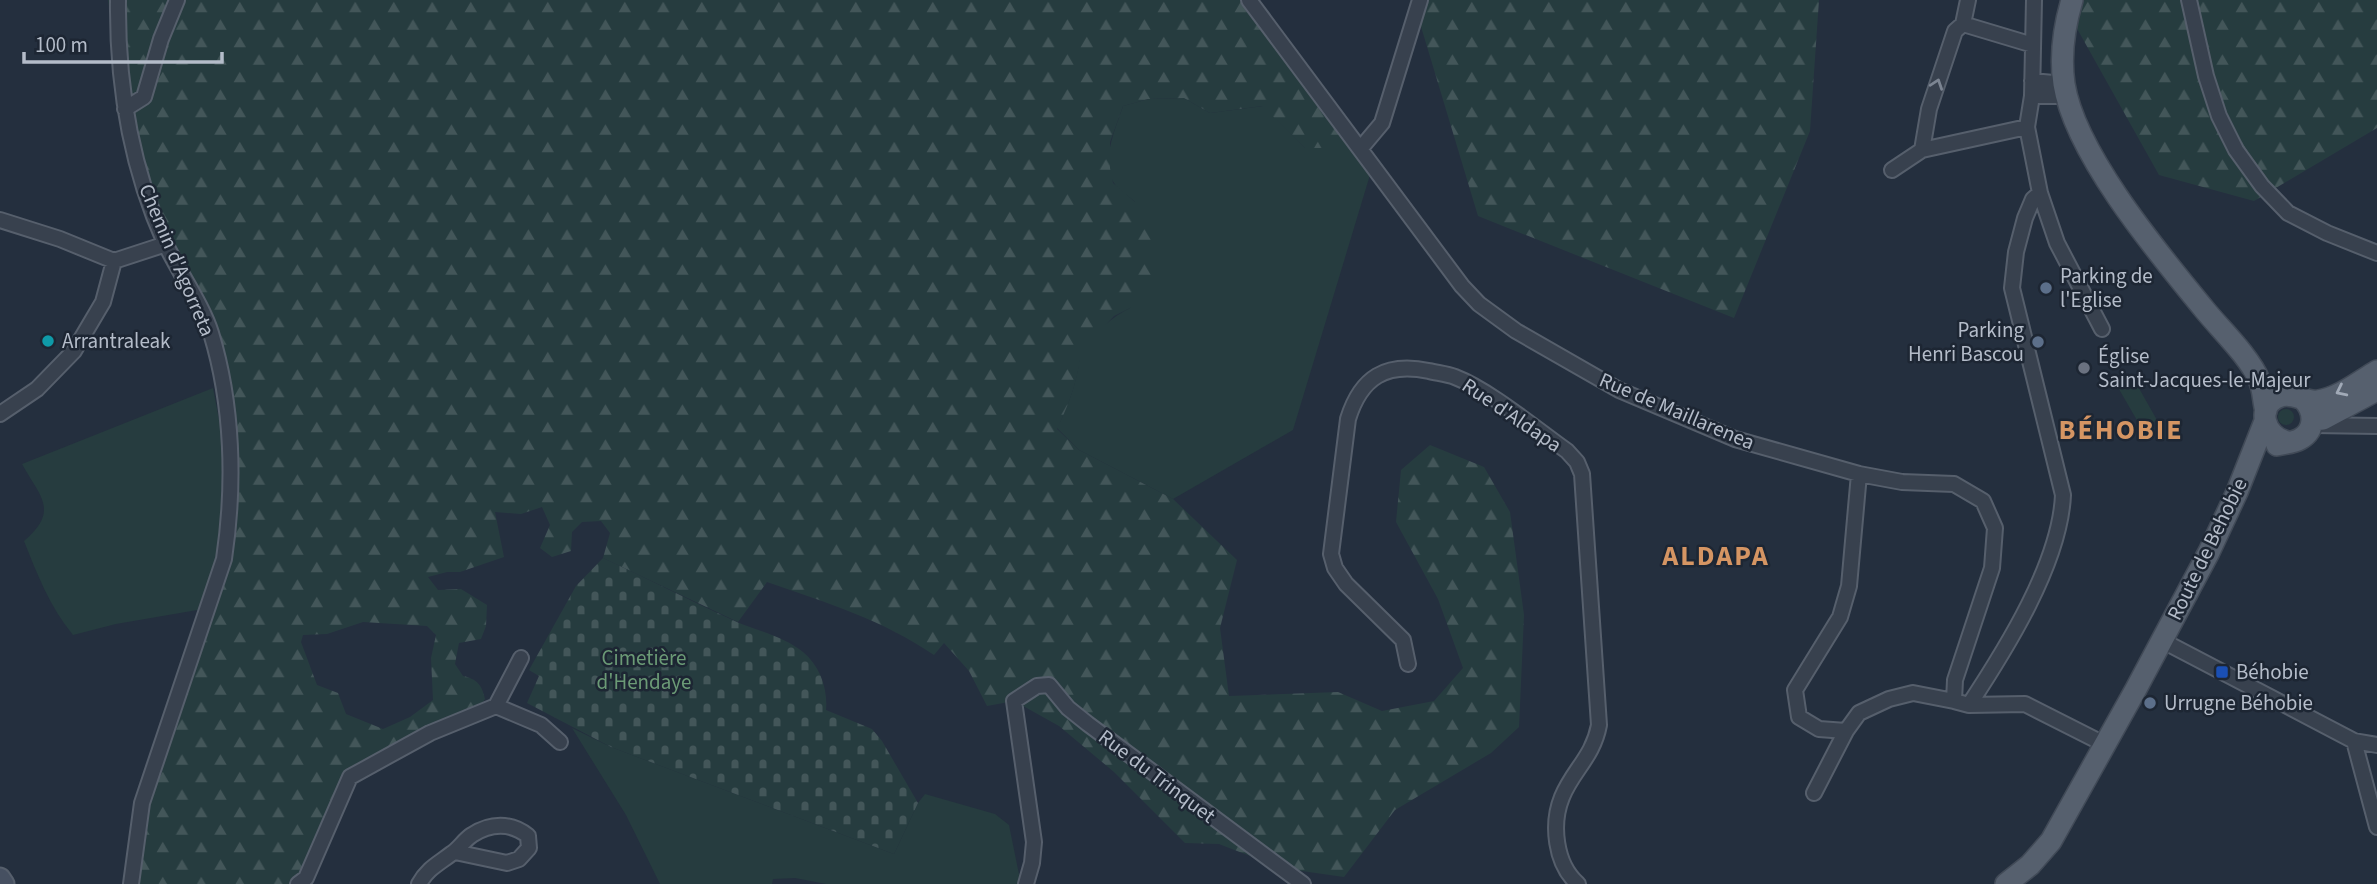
<svg xmlns="http://www.w3.org/2000/svg" width="2377" height="884" font-family="'Source Sans 3',sans-serif">
  <defs>
    <pattern id="forest-firs" width="22" height="20" patternUnits="userSpaceOnUse" patternTransform="scale(1.75)"><rect width="22" height="20" fill="#263c3f"/><path d="M5 1l3.5 6h-7zM16 11l3.5 6h-7z" fill="#435659"/></pattern>
    <pattern id="cemetery-stones" width="16" height="16" patternUnits="userSpaceOnUse" patternTransform="scale(1.75)"><rect width="16" height="16" fill="#263c3f"/><path d="M2 7V4a2 2 0 0 1 4 0v3zM10 15v-3a2 2 0 0 1 4 0v3z" fill="#435659"/></pattern>
  </defs>
  <rect width="100%" height="100%" fill="#242f3e"/>
  <!-- grass -->
  <path fill="#263c3f" d="M1184,98l26,15 53,-7 42,42h56l12,17 -80,265 -120,69 -94,-49 -22,-22c14,-28 22,-52 24,-84 17,-12 30,-27 49,-36l5,-106c-6,-6 -17,-12 -21,-19 -14,-21 2,-56 9,-77l25,-7z
    M2132,376l25,44 -15,9 -26,-45z
    M213,388l9,47 2,86 -15,87 -93,16 -43,11c-23,-28 -36,-61 -49,-94 36,-31 16,-44 -2,-77z
    M2278 417a8 8 0 1 1 16 0a8 8 0 1 1-16 0Z
    M572,728l39,19 283,107 24,-51 7,-9 70,20 14,11 12,59h-195l-31,-6 -22,1 -1,5h-112l-34,-69z"/>
  <!-- forest -->
  <path fill="url(#forest-firs)" fill-rule="evenodd" d="M108,0h1141l112,148h-56l-43,-42 -52,7 -26,-15 -36,1 -25,7 -13,36v26l3,15 22,19 21,35 -3,36 -7,16 -16,19 -16,8 -15,16 -17,12c-3,32 -11,56 -25,85l22,21 94,49 64,61 -17,68 9,68 109,-4 44,19 52,-10 29,-33 -25,-69 -42,-77 5,-52 29,-25 54,22 26,45 14,103 -5,112 -28,26 -96,57 -51,67 -63,-9 -62,-24 -34,-1 -71,-71 -55,-46 -45,-25 -27,5 -18,-35 -25,-28 -10,12c-51,-35 -109,-53 -167,-73l-29,40 -135,-64 7,-25 -9,-12 -19,1 -10,10 -1,19 -19,6 -12,-9 10,-23 -8,-18 -21,7 -26,-2 9,45 -44,15h-13l-19,5 10,13 23,-1 26,16 -1,21 -5,13 -22,4 -4,21 8,12c14,3 19,9 22,23l-11,16 -124,62 -52,107h-167l11,-81 73,-211 16,-127 -20,-134 -45,-87 -41,-135zM363,622l64,4 9,9 -5,23 2,42 -23,17 -27,12 -37,-15 -8,-21 -21,-8 -16,-43 2,-7 24,-1z
    M1413,0h406l-9,131 -76,187 -256,-102z
    M2061,0h316v128l-123,73 -95,-26z"/>
  <!-- cemetery -->
  <path fill="url(#cemetery-stones)" d="M603,558c45,21 90,44 136,65 21,8 47,15 64,29 17,14 25,37 23,58l46,19 10,12 36,62 -24,51 -283,-107 -84,-44 12,-27 -10,-6 47,-84z"/>
  <g fill="none" stroke-linecap="round" stroke-linejoin="round">
    <!-- minor casing -->
    <g stroke="#565f6c" stroke-width="18">
      <path id="minor" d="M118,0c-1,83 13,167 47,243 13,28 37,61 46,90 22,72 24,152 13,226l-82,244 -11,81
        M1249,0l213,286 17,18 37,27 103,59 116,49 124,35 43,8 52,2 29,17 12,27 -3,40 -37,112 -1,21 15,4 56,-1 79,40
        M2034,0l-2,96 -5,31 13,66 17,50 45,86
        M2189,0l17,76 13,40 17,34 26,36 26,27 39,20 50,20
        M1963,24l70,21
        M2032,81l32,3
        M2032,96h35
        M125,109l19,-12 17,-58 16,-39
        M1361,148l21,-25 38,-123
        M1922,150l7,-41 26,-78 8,-7 5,-24
        M1892,170l30,-20 105,-23
        M0,220l60,19 54,22 52,-17
        M0,414l37,-25 37,-38 29,-49 11,-41
        M2313,425l64,1
        M1859,474l-10,112 -9,31 -45,73 4,27 20,12 27,2 13,-18 30,-14 24,-6 41,8
        M2161,640l193,101 23,4
        M1408,664l-5,-24 -57,-56 -11,-16 -4,-14 17,-135c13,-42 38,-57 81,-48 8,2 18,3 26,6 34,13 81,52 112,74l10,11 5,12 17,251c-6,32 -26,45 -37,72 -11,27 -7,67 16,87
        M1969,705c37,-56 91,-142 94,-210l-51,-207 4,-36 9,-34 8,-19 7,-6
        M496,706l45,19 19,17
        M2354,741l23,86
        M1814,793l32,-62
        M298,884l8,-6 44,-101 80,-44 66,-27 25,-48
        M419,884c8,-15 19,-20 32,-30 8,-5 13,-14 21,-19 18,-12 39,-13 56,1l1,12 -10,11 -12,4 -52,-11
        M1026,884l6,-21 2,-21 -20,-141 23,-15 12,-1 19,23 20,16 215,160"/>
    </g>
    <!-- secondary casing -->
    <g stroke="#565f6c" stroke-width="23">
      <path id="secondary" d="M0,878l4,6"/>
    </g>
    <!-- primary casing -->
    <g stroke="#414a57" stroke-width="24">
      <path id="primary" d="M2072,0c-8,27 -12,56 -8,84 11,70 95,170 140,225 17,21 45,47 55,71 5,10 4,22 7,31
        M2313,420l10,-1 54,-29
        M2288,442c-25,-5 -33,-38 -7,-46 13,-4 24,7 37,5 21,-3 42,-20 59,-30
        M2277,445c7,-2 16,-2 23,-6 16,-9 15,-28 3,-40
        M2006,884l24,-19 21,-24 85,-152 73,-137 28,-60 28,-71"/>
    </g>
    <!-- minor -->
    <use href="#minor" stroke="#38414e" stroke-width="14"/>
    <!-- secondary -->
    <use href="#secondary" stroke="#465061" stroke-width="19"/>
    <!-- primary -->
    <use href="#primary" stroke="#56606e" stroke-width="21"/>
  </g>
  <!-- one-way arrows -->
  <defs><path id="oneway-chevron" d="M-2-3.5L2.5 0L-2 3.5" fill="none" stroke-width="1.6" stroke-linecap="round" stroke-linejoin="round" transform="scale(1.75)"/></defs>
  <use stroke="#7c8592" href="#oneway-chevron" transform="translate(1937 84) rotate(-71)"/>
  <use stroke="#a1aab7" href="#oneway-chevron" transform="translate(2341 391) rotate(154)"/>
  <!-- markers -->
  <g fill="#5c6f8a" stroke="#1d2633" stroke-width="2.5">
    <circle cx="2046" cy="288" r="7"/>
    <circle cx="2038" cy="342" r="7"/>
    <circle cx="2150" cy="703" r="7"/>
  </g>
  <circle fill="#0f9aa8" stroke="#1d2633" stroke-width="2.5" cx="48" cy="341" r="7"/>
  <circle fill="#6b7280" stroke="#1d2633" stroke-width="2.5" cx="2084" cy="368" r="7"/>
  <rect fill="#1a4fb4" stroke="#1d2633" stroke-width="2.5" x="2215" y="665" width="14" height="14" rx="3.5"/>
  <g text-anchor="middle" stroke-width="5" stroke-linejoin="round" paint-order="stroke">
    <!-- street labels -->
    <g font-size="21" fill="#b4bcc9" stroke="#1d2633">
      <text transform="translate(177 260) rotate(67)" y="7">Chemin d'Agorreta</text>
      <text transform="translate(1677 411) rotate(23)" y="7">Rue de Maillarenea</text>
      <text transform="translate(1512 415) rotate(34)" y="7">Rue d'Aldapa</text>
      <text transform="translate(2207 549) rotate(-64)" y="7">Route de Behobie</text>
      <text transform="translate(1157 776) rotate(37)" y="7">Rue du Trinquet</text>
    </g>
    <!-- poi labels -->
    <g font-size="21" fill="#b4bcc9" stroke="#1d2633" text-anchor="start">
      <text x="2060" y="283">Parking de<tspan x="2060" dy="24">l'Eglise</tspan></text>
      <text x="2024" y="337" text-anchor="end">Parking<tspan x="2024" dy="24">Henri Bascou</tspan></text>
      <text x="62" y="348">Arrantraleak</text>
      <text x="2098" y="363">Église<tspan x="2098" dy="24">Saint-Jacques-le-Majeur</tspan></text>
      <text x="2236" y="679">Béhobie</text>
      <text x="2164" y="710">Urrugne Béhobie</text>
    </g>
    <!-- park labels -->
    <g font-size="21" fill="#6b9a76" stroke="#1d2633">
      <text x="644" y="665">Cimetière<tspan x="644" dy="24">d'Hendaye</tspan></text>
    </g>
    <!-- district labels -->
    <g font-size="28" font-weight="bold" letter-spacing="2" fill="#d59563" stroke="#1d2633">
      <text x="2121" y="439">BÉHOBIE</text>
      <text x="1716" y="565">ALDAPA</text>
    </g>
  </g>
  <!-- scale -->
  <path d="M24 52v10h198v-10" fill="none" stroke="#b4bcc9" stroke-width="3.5"/>
  <text x="35" y="52" font-size="21" fill="#b4bcc9" stroke="#1d2633" stroke-width="5" paint-order="stroke">100 m</text>
</svg>
